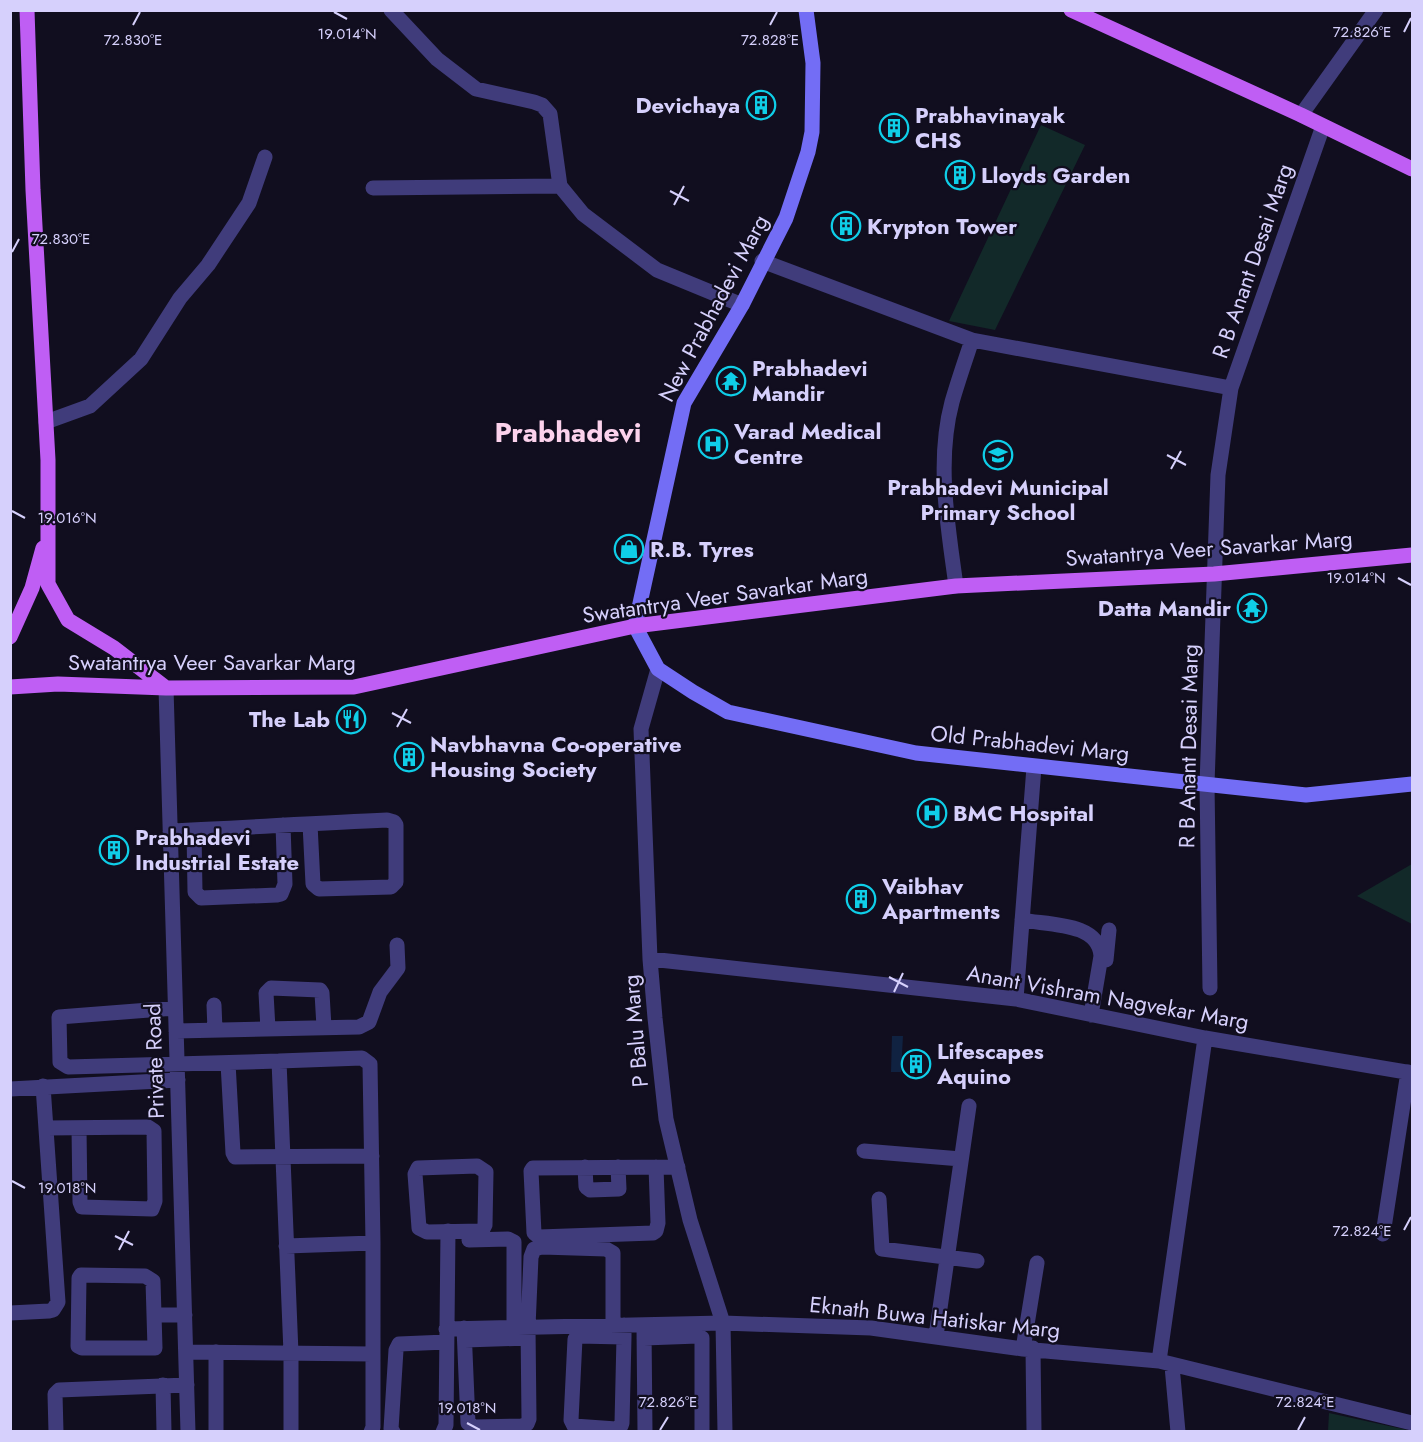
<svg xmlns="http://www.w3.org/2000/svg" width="1423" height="1442" font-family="Jost,sans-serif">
  <rect width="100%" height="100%" fill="#110e1f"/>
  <!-- green -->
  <path fill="#122929" d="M1041,125l44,20 -90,185 -46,-9z
    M1412,864v60l-55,-28z
    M1329,1413l83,18h-84z"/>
  <!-- water -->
  <path fill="#102241" d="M892,1036h11l-2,36h-10z"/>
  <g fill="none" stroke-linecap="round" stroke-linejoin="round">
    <!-- street -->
    <path stroke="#403c7b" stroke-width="15" d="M391,10l46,49 39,30 58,13 8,3 8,9 10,72 23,28 74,56 85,35
      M1301,115l75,-105
      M373,188l187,-2
      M762,261l210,79 259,48
      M46,422l44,-16 51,-47 39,-61 28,-33 41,-62 16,-46
      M956,586c-8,-60 -20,-124 -4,-184 6,-21 13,-41 20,-62
      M658,669l-17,60 9,230 5,59 11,101 24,101 33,103 2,109
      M166,688l22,744
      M194,830l1,62 6,6 76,-3 4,-1 4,-10 -2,-59
      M170,831c72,-3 144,-8 217,-11l7,2 2,3v57l-5,5 -72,2 -6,-5 -3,-60
      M1022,920c26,5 77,2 79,36l-10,59
      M650,959l366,40 189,39 207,35
      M1106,960l3,-30
      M1210,988l-3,-204 11,-309 13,-87 92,-262
      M1016,999l18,-232
      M214,1005l1,25
      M175,1008l-116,9 1,45 8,5 211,-6 12,292v79
      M268,1029l-2,-36 5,-5 49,2 2,3 2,34
      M176,1031l183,-4 10,-5 11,-30 18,-24 -1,-23
      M279,1061l83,-3 8,6 3,179v184l-2,5
      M228,1063l5,90 2,4 137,-1
      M10,1089l168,-9
      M46,1128l102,-1 6,4 1,70 -3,8 -70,-2 -2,-5 -1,-74
      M864,1151l97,8
      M477,1166l9,6 -1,53 -3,6 -55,1 -8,-4 -4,-54 3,-6z
      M585,1167l1,20 4,3 29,-1 -1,-22
      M656,1167l2,56 -2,8 -3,2 -114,4 -5,-4 -3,-62 2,-3 145,-1
      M879,1199l3,50 95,12
      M1383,1234l25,-162
      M469,1240l39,-1 6,3v86
      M286,1246l87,-3
      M81,1275l64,1 8,5 2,67h-73l-4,-2 1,-68z
      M10,1313l39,-2 4,-1 5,-8 -15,-216
      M154,1315h31
      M464,1328l4,95 6,4 48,-1 5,-2 2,-5 -1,-92 3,-70 3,-8 8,-2 64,2 7,4v73
      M644,1328l1,104
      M446,1329l277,-6 148,5 152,21 136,12 253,62
      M936,1336l33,-230
      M624,1337l-46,-1 -3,3 -4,81 3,6 42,3 5,-3 1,-3 2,-86v-12
      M644,1338l54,-2 4,2v94
      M465,1340l63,-2
      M1033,1348l1,84
      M1023,1349l14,-86
      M186,1352l186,2
      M216,1352v80
      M1159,1361l46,-323
      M1172,1366l6,66
      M163,1385l1,47
      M56,1432l-1,-38 4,-4 128,-5
      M393,1432l-2,-3 5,-79 3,-6 47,-2
      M443,1432l3,-7 2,-194"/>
    <!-- secondary -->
    <path stroke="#736df5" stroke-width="15" d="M806,10l7,53 -1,69 -4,20 -22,66 -44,87 -58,98 -49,223 23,43 35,23 35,20 188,41 390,42 106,-11"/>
    <!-- primary -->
    <path stroke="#bf5ef4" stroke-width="15" d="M27,10l6,180 15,270v124l20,36 46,28 52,40
      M1071,10l230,105 111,54
      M10,637l22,-49 11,-40
      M10,687l48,-3 108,4 188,-1 281,-61 321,-40 258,-12 198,-19"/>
  </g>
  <!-- ticks -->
  <path fill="none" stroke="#d6d0fc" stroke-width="2" d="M334,12l13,7M133,25l7,-13M770,25l7,-13M1404,32l7,-14M670,191l19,10M674,205l10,-19M12,252l7,-13M1167,455l19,10M1171,469l10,-18M12,511l13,7M1398,578l13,7M392,713l19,10M397,727l10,-18M889,977l19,10M894,992l9,-19M12,1181l13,7M1404,1230l7,-13M115,1236l18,9M119,1250l10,-19M467,1423l13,7M660,1430l8,-13M1298,1430l7,-13"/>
  <!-- icons -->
  <defs>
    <g id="building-ring" transform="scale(1.5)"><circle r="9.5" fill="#110e1f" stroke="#0fcee8" stroke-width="1.5"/><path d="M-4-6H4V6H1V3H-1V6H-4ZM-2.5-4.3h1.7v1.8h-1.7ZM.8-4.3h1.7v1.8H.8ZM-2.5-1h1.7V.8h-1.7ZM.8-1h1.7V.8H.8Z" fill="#0fcee8"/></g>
    <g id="temple-ring" transform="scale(1.5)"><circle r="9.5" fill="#110e1f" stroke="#0fcee8" stroke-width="1.5"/><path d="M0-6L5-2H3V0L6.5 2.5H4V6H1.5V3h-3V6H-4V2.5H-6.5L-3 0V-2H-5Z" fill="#0fcee8"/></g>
    <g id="hospital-ring" transform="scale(1.5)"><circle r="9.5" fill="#110e1f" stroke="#0fcee8" stroke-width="1.5"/><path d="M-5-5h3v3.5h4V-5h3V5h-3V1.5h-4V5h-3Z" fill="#0fcee8"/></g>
    <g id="school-ring" transform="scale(1.5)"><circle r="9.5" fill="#110e1f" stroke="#0fcee8" stroke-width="1.5"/><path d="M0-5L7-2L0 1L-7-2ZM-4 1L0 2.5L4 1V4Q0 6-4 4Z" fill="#0fcee8"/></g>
    <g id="shop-ring" transform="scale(1.5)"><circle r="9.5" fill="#110e1f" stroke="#0fcee8" stroke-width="1.5"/><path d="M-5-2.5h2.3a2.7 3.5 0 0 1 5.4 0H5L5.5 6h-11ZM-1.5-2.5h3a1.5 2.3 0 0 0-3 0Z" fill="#0fcee8"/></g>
    <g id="restaurant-ring" transform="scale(1.5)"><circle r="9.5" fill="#110e1f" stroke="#0fcee8" stroke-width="1.5"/><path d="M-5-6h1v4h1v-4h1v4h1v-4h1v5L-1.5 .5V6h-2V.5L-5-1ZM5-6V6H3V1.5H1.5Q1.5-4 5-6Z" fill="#0fcee8"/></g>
  </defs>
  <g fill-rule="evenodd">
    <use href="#building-ring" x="761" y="105"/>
    <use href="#building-ring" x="894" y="128"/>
    <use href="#building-ring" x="960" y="175"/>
    <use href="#building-ring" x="846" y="226"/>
    <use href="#temple-ring" x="731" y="381"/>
    <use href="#hospital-ring" x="713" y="444"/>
    <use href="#school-ring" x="998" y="455"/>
    <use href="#shop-ring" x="629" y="549"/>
    <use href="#temple-ring" x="1252" y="608"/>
    <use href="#restaurant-ring" x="351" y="719"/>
    <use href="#building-ring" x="409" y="757"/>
    <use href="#hospital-ring" x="932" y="813"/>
    <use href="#building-ring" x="114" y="850"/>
    <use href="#building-ring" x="861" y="899"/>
    <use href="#building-ring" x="916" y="1064"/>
  </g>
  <g text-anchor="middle" stroke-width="4.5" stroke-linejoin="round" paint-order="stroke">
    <!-- poi labels -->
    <g font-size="22" font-weight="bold" fill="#d6d0fc" stroke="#110e1f" text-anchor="start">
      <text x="740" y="113" text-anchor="end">Devichaya</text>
      <text x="915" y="123">Prabhavinayak<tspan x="915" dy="25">CHS</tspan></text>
      <text x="981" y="183">Lloyds Garden</text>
      <text x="867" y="234">Krypton Tower</text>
      <text x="752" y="376">Prabhadevi<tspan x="752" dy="25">Mandir</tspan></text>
      <text x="734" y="439">Varad Medical<tspan x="734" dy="25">Centre</tspan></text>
      <text x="998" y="495" text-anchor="middle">Prabhadevi Municipal<tspan x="998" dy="25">Primary School</tspan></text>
      <text x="650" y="557">R.B. Tyres</text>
      <text x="1231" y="616" text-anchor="end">Datta Mandir</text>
      <text x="330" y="727" text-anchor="end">The Lab</text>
      <text x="430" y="752">Navbhavna Co-operative<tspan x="430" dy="25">Housing Society</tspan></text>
      <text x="953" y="821">BMC Hospital</text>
      <text x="135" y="845">Prabhadevi<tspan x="135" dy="25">Industrial Estate</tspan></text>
      <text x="882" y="894">Vaibhav<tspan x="882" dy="25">Apartments</tspan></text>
      <text x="937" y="1059">Lifescapes<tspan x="937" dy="25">Aquino</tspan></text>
    </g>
    <!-- street labels -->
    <g font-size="22" fill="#d6d0fc" stroke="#110e1f">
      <text transform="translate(1252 261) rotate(-71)" y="8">R B Anant Desai Marg</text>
      <text transform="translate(713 308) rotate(-62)" y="8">New Prabhadevi Marg</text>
      <text transform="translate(1209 548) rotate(-4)" y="8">Swatantrya Veer Savarkar Marg</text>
      <text transform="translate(725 595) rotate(-8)" y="8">Swatantrya Veer Savarkar Marg</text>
      <text x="212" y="670">Swatantrya Veer Savarkar Marg</text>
      <text transform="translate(1030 743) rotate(6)" y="8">Old Prabhadevi Marg</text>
      <text transform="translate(1188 746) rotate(-89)" y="8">R B Anant Desai Marg</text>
      <text transform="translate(1108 997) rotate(10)" y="8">Anant Vishram Nagvekar Marg</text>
      <text transform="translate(635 1031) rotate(-95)" y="8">P Balu Marg</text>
      <text transform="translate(154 1061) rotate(-92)" y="8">Private Road</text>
      <text transform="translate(935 1317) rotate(6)" y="8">Eknath Buwa Hatiskar Marg</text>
    </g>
    <!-- district labels -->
    <g font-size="28" font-weight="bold" fill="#fcd2ec" stroke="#110e1f">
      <text x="568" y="442">Prabhadevi</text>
    </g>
  </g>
  <g font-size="15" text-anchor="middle" fill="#d6d0fc" stroke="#110e1f" stroke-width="4.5" stroke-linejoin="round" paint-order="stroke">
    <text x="1362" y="37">72.826°E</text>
    <text x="347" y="39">19.014°N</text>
    <text x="133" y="45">72.830°E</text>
    <text x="770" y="45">72.828°E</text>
    <text x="61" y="244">72.830°E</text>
    <text x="67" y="523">19.016°N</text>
    <text x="1356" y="583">19.014°N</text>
    <text x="67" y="1193">19.018°N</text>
    <text x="1362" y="1236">72.824°E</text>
    <text x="668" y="1407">72.826°E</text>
    <text x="1305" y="1407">72.824°E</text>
    <text x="467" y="1413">19.018°N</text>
  </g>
  <!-- border -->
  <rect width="1423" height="1442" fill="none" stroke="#d6d0fc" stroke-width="24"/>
</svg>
